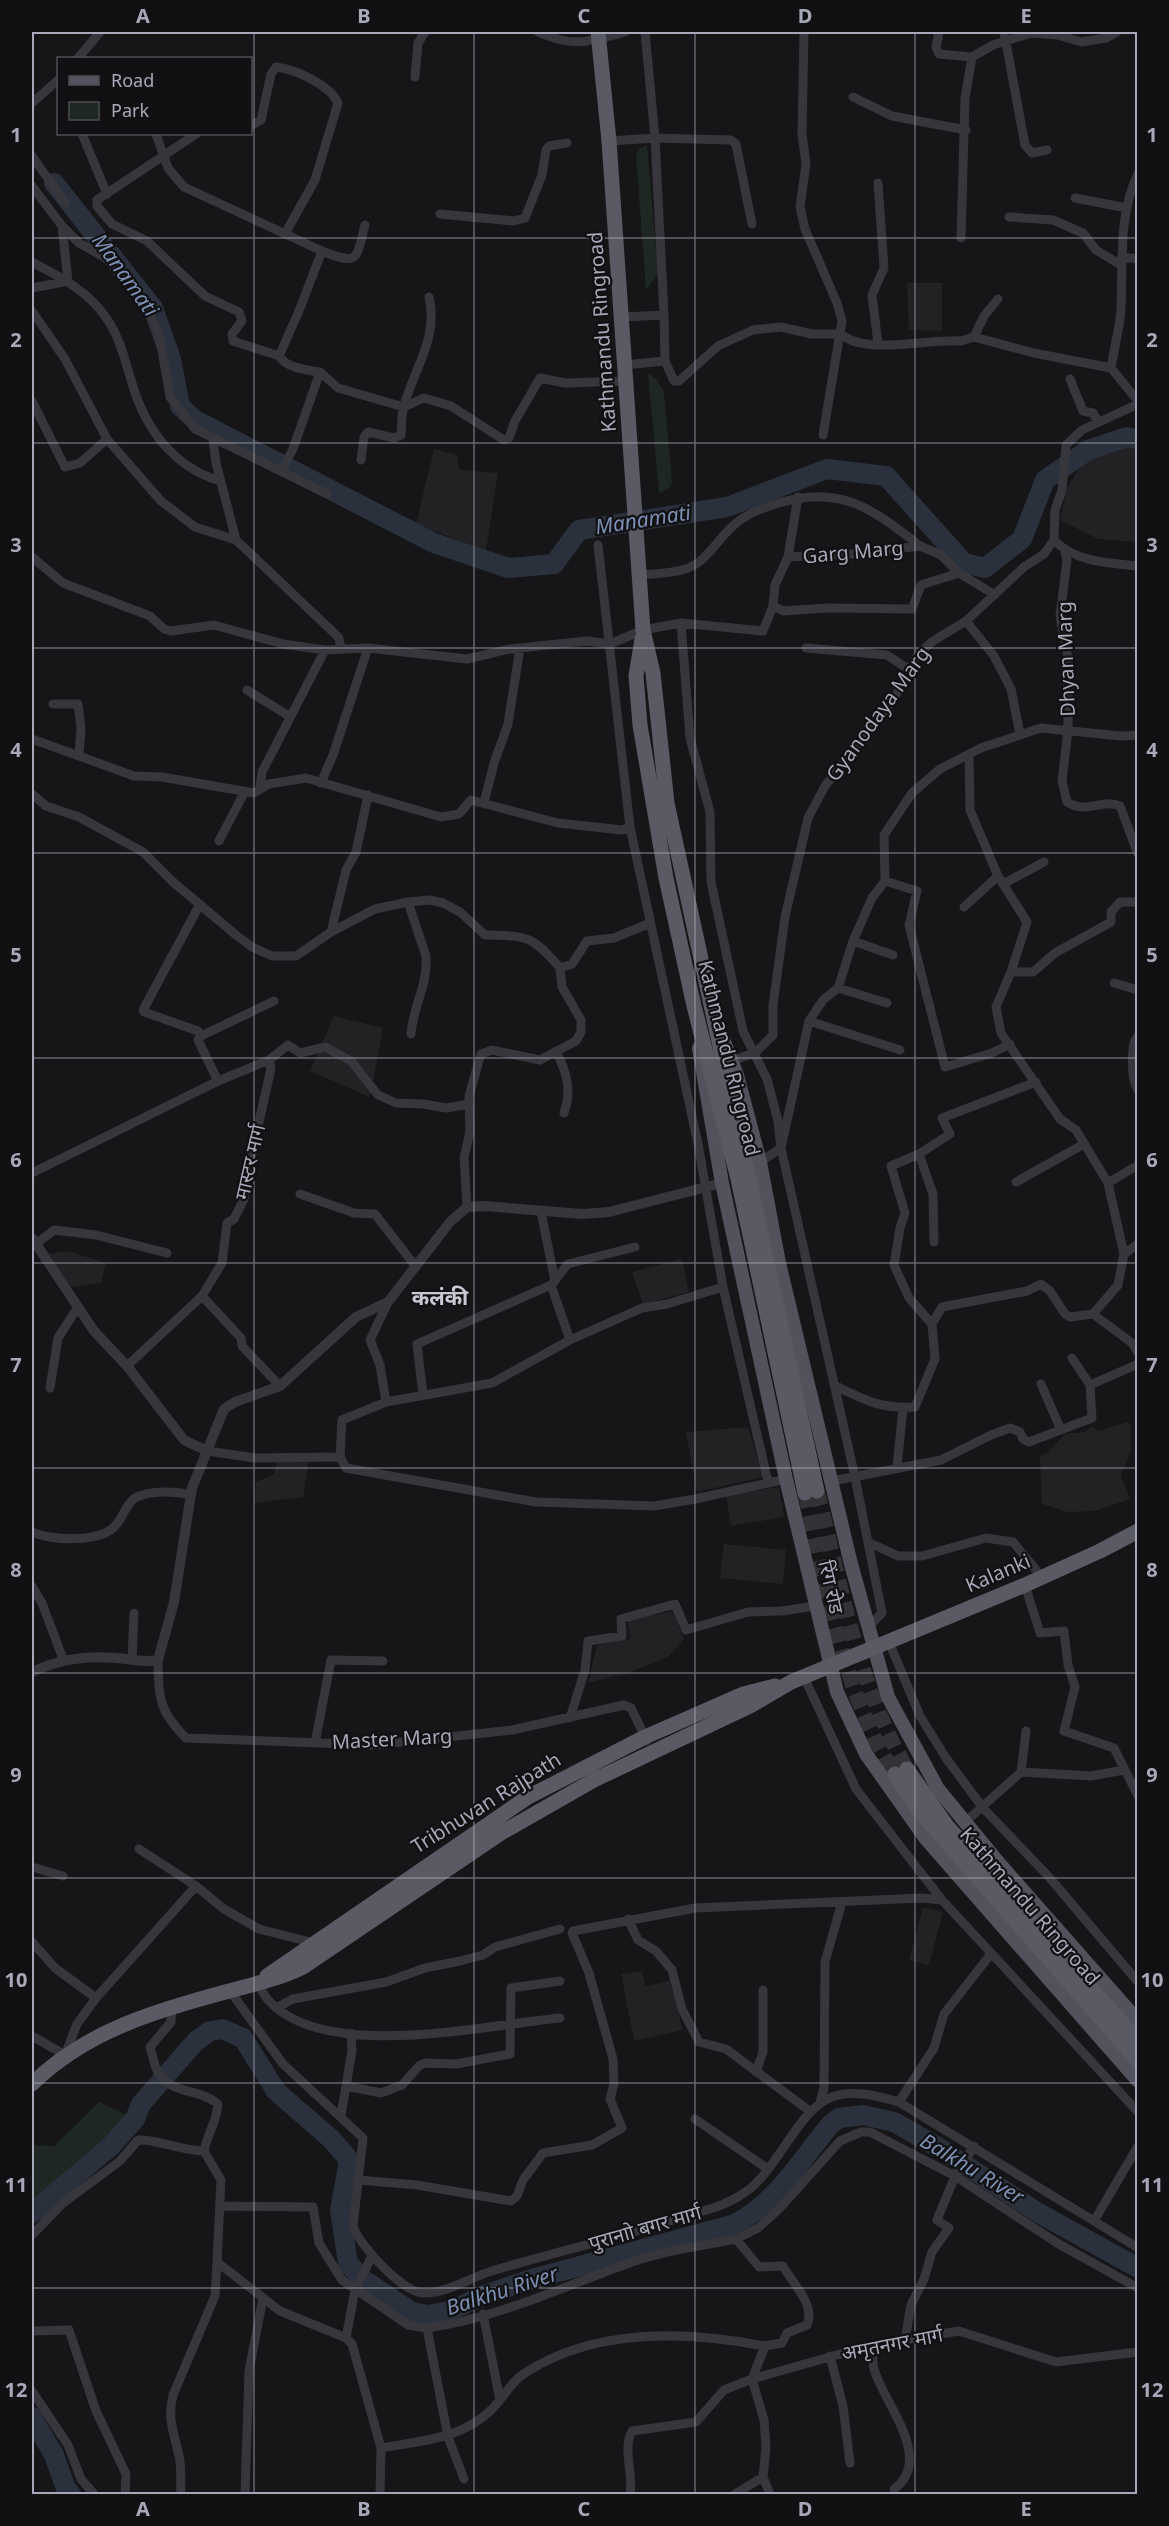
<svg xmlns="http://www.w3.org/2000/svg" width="1169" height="2526" font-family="'Noto Sans','Noto Sans Devanagari',sans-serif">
  <rect width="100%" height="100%" fill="#161517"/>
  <!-- built -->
  <path fill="#222124" d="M907,283h35v48l-33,-1z
    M1129,442h8v100l-39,-3 -38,-19 7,-31 17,-30 29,-14z
    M434,449l23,6 3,15 38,3 -12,78 -70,-27z
    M334,1016l49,12 -13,69 -60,-26z
    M68,1251l38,12 -5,20 -31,4 -21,-33z
    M682,1259l7,33 -46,12 -11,-32z
    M1127,1422l4,3v26l-10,25 9,23 -36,12 -26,1 -26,-8 -2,-48 8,-4 17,-18 19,-2 9,-6 5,5z
    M748,1427l15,50 -66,15 -11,-60z
    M309,1460l-6,37 -49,6 2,-21 18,-8 3,-12z
    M779,1487l5,30 -53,9 -5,-31z
    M724,1544l62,6 -3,34 -63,-6z
    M673,1611l11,28 -15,17 -41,17 -40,10 9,-38 34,-6 -4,-19z
    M923,1907l20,5 -14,53 -20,-5z
    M642,1971l3,15 25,-5 13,49 -49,11 -13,-67z"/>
  <!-- green -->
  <path fill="#1f2722" d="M647,145l11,128 -12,17 -10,-135 3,-6z
    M648,373l9,7 7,12 8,91 -4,6 -9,4z
    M99,2102l36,17 -88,69 -15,19v-62l22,1z"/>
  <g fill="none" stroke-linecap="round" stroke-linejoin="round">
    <!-- river -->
    <path stroke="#2b313c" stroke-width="20" d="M54,183l99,125 18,51 9,47 15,14 239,123 74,25 46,-4 25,-34 148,-23 100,-38 59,7 78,87 21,5 37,-29 23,-59 43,-30 39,-13 11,2
      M32,2213l79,-67 24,-27 6,-15 55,-63 14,-10 12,-2 21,9 33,53 55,48 16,18 1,9 -8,44 8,53 13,15 51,34 15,3 23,-4 34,-16 48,-16 200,-54c42,-19 69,-65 98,-100l9,-7 24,-3 31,7 47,27 96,63 101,56
      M32,2417l22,38 12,34 5,5"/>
    <!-- trunk-tunnel -->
    <path stroke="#333337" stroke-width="15" stroke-dasharray="15 8" stroke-linecap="butt" d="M817,1491c24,93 40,193 90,278
      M805,1493c21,92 38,202 90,281"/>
    <!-- minor -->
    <path stroke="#37363c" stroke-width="9" d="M538,32c36,16 50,10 87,0
      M804,32l-2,102 4,30 -6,43 5,22 32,74 5,18 -19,114
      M939,32l-3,15 3,7 33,3 21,-12 38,-12 27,2 23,7 25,-4 11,-6
      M1004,32l21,113 7,8 15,-3
      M78,58l22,-26
      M415,77l3,-34 7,-11
      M853,97l39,19 74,14
      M32,103l26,-23
      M250,126l11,-6 10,-46 5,-7c19,2 54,18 62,36l-23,77 -29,52
      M82,134l25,60
      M156,134l12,34 16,19 138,64c37,15 34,9 43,-26
      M196,134l-99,66v6l15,18 35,17 58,55 34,16 3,9 -10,13 1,7 46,15
      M609,141l46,-3 76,2 5,4 16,80
      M32,156l33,47
      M1138,174c-20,40 -15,90 -17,134 -1,20 -7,40 -10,60l27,33
      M32,186l30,40 6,55 -36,7
      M1075,198l52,10
      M440,214l74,7 11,-3 17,-43 4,-25 3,-4 18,-3
      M1009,217l44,3 30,13 13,17 25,15
      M62,226l17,17 25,14 21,18 19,28 15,30 11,64 25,32 132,65
      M961,238l4,-140 7,-41
      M1122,257l16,2
      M32,262c28,15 57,29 75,57 13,19 18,42 25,64 13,45 41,84 88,98
      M998,299l-14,17 -10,21 60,16 77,15
      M32,311l33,48 42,80 54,62 34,26 41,13
      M664,315l1,46
      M622,317l42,-2 -9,-177 -10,-106
      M878,344l-6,-49 12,-27 -6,-85
      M624,365l41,-4 9,20h5l39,-35 35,-16 28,-3 31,7h29c25,22 88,4 120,7l13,-4
      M320,372c-13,-2 -34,-4 -41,-16l20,-45 23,-60
      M1070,379l13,32 10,2 5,9
      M32,401l33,66 15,-4 27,-24
      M213,440l3,23 20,77 97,92 6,6 2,11
      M361,460l3,-23 4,-5 26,6 7,-3c1,-10 0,-20 3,-29 10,-37 35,-69 25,-109
      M282,470l11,-21 27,-77 18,16 66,19 20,-9 27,8 53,34 5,-2 6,-17 25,-43 25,5 60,-2
      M1054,540c21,22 54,23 84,26
      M598,545l32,282 68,317 25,143 45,195
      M1065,552l2,8 -7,56 8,42v72l-6,51 5,21c20,13 35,-4 53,4l18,48
      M32,557l31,26 87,33 14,13 7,2 43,-6 69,19 42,6 43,-2 99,11 43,-10 77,-8 23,3 33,-14 38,-7 82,8 10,-25 2,-21 13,-28 64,-3 68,-8 21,9 18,18 36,22
      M788,557l10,-60
      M641,575c19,-2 42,-1 58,-13 13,-10 22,-26 35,-37 13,-12 29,-17 45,-22 61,-19 94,6 141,43
      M773,606l10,5 44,-3 85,1 9,-24 38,-12
      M966,621l28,35 17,33 9,45
      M681,623l9,115 20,74 1,70 32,149 24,48 11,42 3,27 74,329 27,136 -14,14
      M806,648l81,7 21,14
      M247,690l42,26
      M53,704h25l3,25 -2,25
      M32,739l102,37 28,1 92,16 15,-9 37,-6 135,39 18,-3 12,-14 87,23 64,7 8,-3
      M321,783l12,-28 35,-107
      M260,789l2,-17 63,-122
      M32,794l14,12 33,11 64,35 30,30 63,53 16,12 20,9h24l35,-24 44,-23 33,-7 22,-2 13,3 17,9 25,23c42,1 47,0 75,33
      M484,803l10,-40 14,-39 12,-76
      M219,841l26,-50
      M885,881l32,10 -8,34 36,142 47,-14 18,-9
      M1003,884l41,-22
      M408,902l18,54c2,30 -13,49 -15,78
      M200,904l-57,106 1,2 54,19 3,5
      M964,907l34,-31
      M331,932l15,-62 10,-18 12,-57
      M853,941l40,14
      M560,968l12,-4 15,-23 27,-3 36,-15
      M1011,972h22l22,-19 56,-31v-10l9,-10h18
      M1114,983l24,7
      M838,988l49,15
      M809,1021l91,29
      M1138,1036c-8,8 -7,44 0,54
      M556,1051c11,22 16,39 8,62
      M732,1061l24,-9 17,-17v-30l12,-88 23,-99 17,-32 69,-87 24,-45 15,-13 33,-20 58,-54 20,-13 10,-14 1,-30 7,-20 4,-45 16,-15 56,-26
      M218,1081l-20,-41 3,-4 73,-35
      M919,1154l14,40 1,48
      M760,1162l21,-14 28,-127 14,-21 15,-12 15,-47 19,-43 13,-17 -1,-46 28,-42 28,-24 41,-21 60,-20 80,8 17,-1
      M32,1173l186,-92 51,-21 19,-15 12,8 25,-6 26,14 27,34 18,8 27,1 23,4 23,-4
      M1016,1182l68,-38
      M1108,1183l30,-18
      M300,1194l54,19 21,1 41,53
      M467,1207l-3,-49 6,-27 -1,-35 12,-42 11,-4 48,10 36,-19 5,-9v-12l-19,-33 -2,-19
      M541,1212l14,69
      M36,1244l18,-14 42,5 71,18
      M1124,1254l14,-10
      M551,1285l19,55
      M202,1296l39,42 1,8 38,40
      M1093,1314l39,29 6,10
      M932,1324l-23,-26 -15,-33 6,-37 5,-15 -14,-47 28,-12 31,-20 -8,-16 94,-36
      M1072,1358l18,27
      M127,1366l75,-70 20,-33 5,-40 7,-4 10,-20 4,-29 23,-101 -2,-9
      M1041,1384l20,46
      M834,1385c30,15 46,24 81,22l20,-48 -3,-35 10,-17 85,-16 14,-7 9,7 15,23 5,3 23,-3 25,-29 6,-31 -16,-71 -32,-53 -16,-11 -59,-86 -5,-26 15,-35 16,-50 -29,-46 -28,-66 -1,-55
      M50,1388l8,-50 20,-31
      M423,1395l-6,-51 134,-59 17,-21 67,-17
      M386,1402l-6,-37 -10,-25 18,-38
      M207,1451l48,7 85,-1 6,11 190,34 91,3 27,1 41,-7 91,-20
      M340,1457l2,-37 44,-18 106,-19 78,-43 72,-32 25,-4 56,-17
      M897,1467l6,-59
      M832,1481l109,-21 50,-25 19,-7 10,4 3,7 6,3 63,-24 -2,-33 48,-21
      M32,1532c19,9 69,11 84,-7 7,-8 10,-21 19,-27 15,-8 40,-7 56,-3
      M868,1542l30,14h24l64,-18 27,4 29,35
      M1025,1585l15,48 24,-2 4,34 7,22 -11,44 50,17 24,48
      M32,1586l10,17 21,56
      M889,1642l31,74 26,42 37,50 66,69 89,105
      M132,1660l2,-47
      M158,1660c1,38 0,50 28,78l188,7 138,-15 112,-25 7,3 16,33
      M804,1677l52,112 86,111 196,212
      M570,1718l15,-48 3,-29 34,-5 -1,-17 54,-15 11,26 62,-18 34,-1 33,-5
      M315,1743l16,-83 52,1
      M1021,1772l5,-41
      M964,1823l57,-51 70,4 33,-6
      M139,1849l57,37
      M32,1867l31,9
      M628,1919l10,21 18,11 16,19 10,39 17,33 27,7 85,63
      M32,1942l23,26 41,30
      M257,1983c4,6 8,14 13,19 57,60 216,23 290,16
      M230,1991l53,73 80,74 -10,88c6,19 49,66 70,67 23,1 48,-16 69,-22 61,-19 124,-32 184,-52 23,-7 48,-12 68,-26 33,-21 54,-84 88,-96 21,-8 46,-1 67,5l195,119 44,-75
      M172,2006l-1,16 -21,25c3,8 4,20 9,27 13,20 42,15 59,30 -1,17 -11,31 -14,47l17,29 -4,82 63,49 66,27 6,6 29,104 -1,46
      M276,2008l17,-9 93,-17 39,-14 35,-7 23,-6 12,-8 65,-18
      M32,2036l33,19 12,-31 19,-26 100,-112 28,23 35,20 55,14
      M756,2072l7,-20v-62
      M346,2086l35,7 21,-8 17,-19 6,-3 31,1 54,-10 1,-66 49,-7
      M899,2102l35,-54 10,-34 46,-59
      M820,2103l4,-15 1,-126 17,-60
      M341,2115l11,-64 -1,-18
      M695,2119l73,50
      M358,2180l59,5 94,16 6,-5 6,-16 20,-27 49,-8 30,-17 -12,-29 4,-15 -1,-25 -24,-86 -17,-40 1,-2 122,-23 227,-10 20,2
      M221,2206l92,1 6,36 23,37 66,45 19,3 21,109 16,42
      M1094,2221l44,27
      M32,2235l30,-31 58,-43 18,-21c19,-1 44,11 66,11
      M483,2314l17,86
      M427,2328c71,-10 138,-42 205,-66 34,-12 69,-16 104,-23
      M32,2331l37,-1 27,81 30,63 -1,20
      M346,2338l9,-48 17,-34
      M905,2340l6,-35 13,-26 8,-27 17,-24 -12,-8 18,-44 19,-30
      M872,2345c1,8 0,16 2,24 9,33 61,90 20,120
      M830,2356l13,50 7,57
      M32,2391l36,54 13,34 13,15
      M381,2448c39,-7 81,-9 110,-38 12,-11 20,-29 34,-37 70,-46 161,-42 240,-27
      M181,2494c-1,-12 1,-26 -2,-38 -5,-23 -12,-37 -6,-61l42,-99 2,-34
      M245,2494l4,-123 14,-73
      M630,2494c4,-20 -8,-44 2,-63l64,-9 28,-32 28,-11 120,-34 87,-14 97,31 82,-10
      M735,2494l28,-17
      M770,2494l-7,-17 3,-30 -2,-27 -12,-41 13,-33 17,-3 5,-10 20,-8c9,-20 -15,-42 -24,-59l-24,1 -23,-28 22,-11 21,-19 61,-68 21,-9h9l85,44 102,67 81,45"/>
    <!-- tertiary -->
    <path stroke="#37363c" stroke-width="10" d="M32,1238l62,93 33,35 57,74 23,11
      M32,1672c27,-13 53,-17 84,-14 15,1 27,5 42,2l16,-58 18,-114 32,-79 11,-7 45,-16 76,-69 32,-15 62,-80 17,-15 18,-1 97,8 27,-2 113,-29"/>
    <!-- primary -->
    <path stroke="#52525c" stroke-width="14" d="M723,1039l14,36 23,87 19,101 72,301 37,133 50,92 59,72 141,160
      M699,1048l23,135 64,296 51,213 29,62 60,85 212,242"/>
    <!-- trunk -->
    <path stroke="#5a5a65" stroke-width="15" d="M598,32l11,109 34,489 10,43 14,130 150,688
      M642,639l-6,37 4,49 26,153 28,128 44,173 67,314
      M907,1769l40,57 191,215
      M895,1774l26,39 217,248
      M267,1976l261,-179 117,-60 98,-43 32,-8
      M32,2084c55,-54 124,-73 197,-93 25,-7 50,-12 74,-24l198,-134 93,-53 156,-74 41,-24 234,-97 75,-34 38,-20"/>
  </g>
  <!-- grid -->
  <path fill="none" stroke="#a7a9b8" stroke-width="1.5" stroke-opacity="0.55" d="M254,32v2462M474,32v2462M695,32v2462M915,32v2462M32,238h1106M32,443h1106M32,648h1106M32,853h1106M32,1058h1106M32,1263h1106M32,1468h1106M32,1673h1106M32,1878h1106M32,2083h1106M32,2288h1106"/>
  <g text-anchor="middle" stroke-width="4.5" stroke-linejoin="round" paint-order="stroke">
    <!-- street labels -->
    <g font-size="20" fill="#a7a9b8" stroke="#111012">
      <text transform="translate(602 332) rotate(-94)" y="7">Kathmandu Ringroad</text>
      <text transform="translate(853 552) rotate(-5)" y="7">Garg Marg</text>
      <text transform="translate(1066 659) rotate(-92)" y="7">Dhyan Marg</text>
      <text transform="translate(878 714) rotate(-54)" y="7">Gyanodaya Marg</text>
      <text transform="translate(729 1058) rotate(76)" y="7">Kathmandu Ringroad</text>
      <text transform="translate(250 1162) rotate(-77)" y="7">मास्टर मार्ग</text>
      <text transform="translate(998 1573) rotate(-23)" y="7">Kalanki</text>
      <text transform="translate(831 1587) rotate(77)" y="7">रिंग रोड</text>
      <text transform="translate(392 1739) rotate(-3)" y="7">Master Marg</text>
      <text transform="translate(486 1803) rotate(-32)" y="7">Tribhuvan Rajpath</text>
      <text transform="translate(1030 1906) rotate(49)" y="7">Kathmandu Ringroad</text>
      <text transform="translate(645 2228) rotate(-16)" y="7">पुरानाो बगर मार्ग</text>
      <text transform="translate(892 2344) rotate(-11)" y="7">अमृतनगर मार्ग</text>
    </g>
    <!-- water labels -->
    <g font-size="21" font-style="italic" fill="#7d90b4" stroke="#111012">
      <text transform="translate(125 275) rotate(54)" y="7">Manamati</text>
      <text transform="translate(643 520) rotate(-9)" y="7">Manamati</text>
      <text transform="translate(972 2169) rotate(31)" y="7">Balkhu River</text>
      <text transform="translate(502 2291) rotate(-18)" y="7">Balkhu River</text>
    </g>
    <!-- neighbourhood labels -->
    <g font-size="21" font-weight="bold" fill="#c8c9d4" stroke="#111012">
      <text x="440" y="1305">कलंकी</text>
    </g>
  </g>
  <!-- border -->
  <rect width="1169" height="2526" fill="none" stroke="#111012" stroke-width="66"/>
  <!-- legend -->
  <rect x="57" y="57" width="195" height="78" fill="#111012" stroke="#4d4d54" stroke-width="1.5"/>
  <rect x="69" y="76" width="30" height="9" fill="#52525c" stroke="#4d4d54" stroke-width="1.5"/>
  <text x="111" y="87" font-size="18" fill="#a7a9b8">Road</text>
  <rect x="69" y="102" width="30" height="18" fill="#1f2722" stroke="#4d4d54" stroke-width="1.5"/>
  <text x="111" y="117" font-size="18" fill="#a7a9b8">Park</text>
  <rect x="33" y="33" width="1103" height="2460" fill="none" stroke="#a7a9b8" stroke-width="2"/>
  <g font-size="20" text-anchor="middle" font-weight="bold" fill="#a7a9b8">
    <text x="143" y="23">A</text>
    <text x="364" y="23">B</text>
    <text x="584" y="23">C</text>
    <text x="805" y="23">D</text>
    <text x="1026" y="23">E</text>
    <text x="16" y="142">1</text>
    <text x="1152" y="142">1</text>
    <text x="16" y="347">2</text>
    <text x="1152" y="347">2</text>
    <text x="16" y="552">3</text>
    <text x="1152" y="552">3</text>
    <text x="16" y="757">4</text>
    <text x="1152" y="757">4</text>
    <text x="16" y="962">5</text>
    <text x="1152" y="962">5</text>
    <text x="16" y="1167">6</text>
    <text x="1152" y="1167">6</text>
    <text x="16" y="1372">7</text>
    <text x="1152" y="1372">7</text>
    <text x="16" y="1577">8</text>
    <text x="1152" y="1577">8</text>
    <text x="16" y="1782">9</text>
    <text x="1152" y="1782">9</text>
    <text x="16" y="1987">10</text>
    <text x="1152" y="1987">10</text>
    <text x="16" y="2192">11</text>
    <text x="1152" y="2192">11</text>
    <text x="16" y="2397">12</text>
    <text x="1152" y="2397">12</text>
    <text x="143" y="2516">A</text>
    <text x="364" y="2516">B</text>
    <text x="584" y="2516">C</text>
    <text x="805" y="2516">D</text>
    <text x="1026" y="2516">E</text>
  </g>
</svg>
